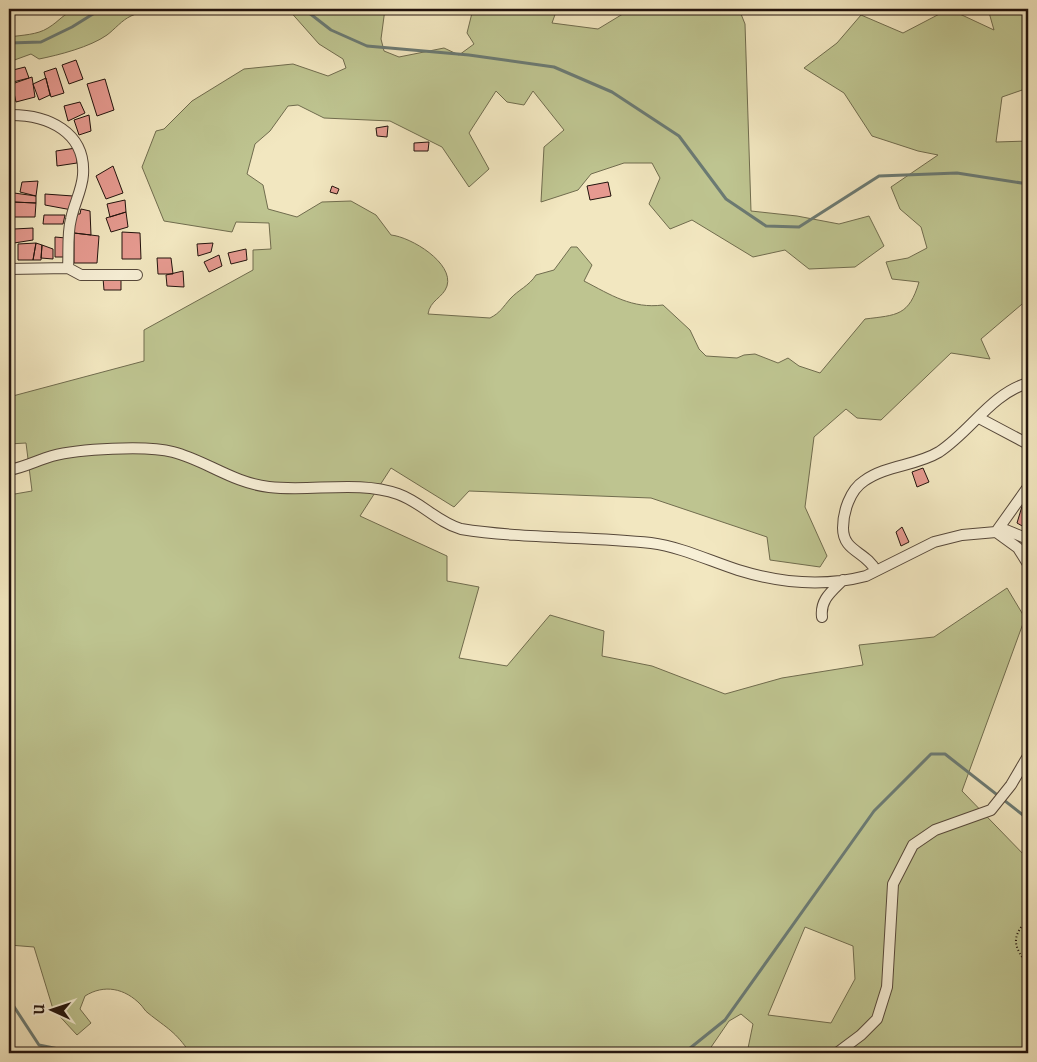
<svg xmlns="http://www.w3.org/2000/svg" width="1037" height="1062" font-family="'IM FELL French Canon',serif">
  <rect width="100%" height="100%" fill="#f2e7c0"/>
  <filter id="stains"><feTurbulence type="fractalNoise" baseFrequency=".004" numOctaves="4"/><feColorMatrix values="0 0 0 0 .2 0 0 0 0 .09 0 0 0 0 .02 0 0 0 .5 -.17"/></filter>
  <radialGradient id="worn" r=".72"><stop offset=".6" stop-color="#630" stop-opacity="0"/><stop offset="1" stop-color="#630" stop-opacity=".3"/></radialGradient>
  <!-- green -->
  <path fill="#bec490" stroke="#706c4e" fill-rule="evenodd" d="M78,9h140c-29,7 -60,-6 -87,7 -9,4 -16,13 -24,19 -17,12 -48,20 -68,24l-8,-5 -22,8v-25c13,-2 28,-2 39,-9 13,-8 14,-14 30,-19z
    M288,9h97l-4,30 3,12 15,6 45,-9 15,7 15,-11 -7,-11 6,-24h84l-5,14 46,6 33,-20h108l6,15 6,187 46,5 42,8 30,-8 15,30 -29,21 -46,2 -24,-19 -32,7 -61,-37 -22,9 -21,-25 11,-26 -8,-15h-28l-33,11 -13,16 -37,12 3,-55 20,-17 -31,-39 -9,14 -17,-3 -11,-11 -27,42 20,36 -20,18 -27,-40 -52,-26 -66,-3 -26,-13 -10,1 -18,25 -15,13 -8,30 16,11 5,24 29,8 25,-15 29,-1 25,14 15,20c20,2 63,28 56,51 -4,12 -17,14 -19,28l62,4c10,-5 13,-11 20,-19 8,-9 19,-13 26,-24l18,-5 17,-23h6l15,18 -8,16c27,14 48,28 79,24l27,25 9,19 7,7 31,2 7,-3 11,-1 23,9 10,-5 11,8 21,7 45,-54c32,-4 44,-3 54,-37l-27,-3 -6,-17 22,-4 19,-10 -6,-21 -21,-18 -9,-22 47,-32 -20,-4 -46,-15 -28,-43 -40,-25 33,-25 24,-28 42,18 46,-24 45,21 -6,-21h40v79l-26,9 -6,45 32,-1v158l-47,40 9,20 -39,-6 -70,67 -24,-2 -11,-9 -32,28 -9,70 22,49 -7,11 -50,-7 -3,-23 -116,-39 -182,-7 -15,16 -63,-39 -31,48 87,40v25l32,6 -20,71 48,8 43,-51 54,16 -2,25 50,10 73,28 57,-16 81,-13 -4,-20 75,-8 73,-49 18,30 -63,173 66,68v194h-281l6,-29 -12,-10 -12,7 -22,32h-517c-15,-22 -22,-24 -42,-40 -3,-2 -5,-6 -7,-8 -16,-17 -37,-21 -56,-9l-5,13 11,14 -14,12 -24,-26 -19,-62 -25,-2v-450l23,-4 -6,-48 -17,1v-47l135,-36v-31l109,-60v-20l18,-1 -2,-26 -33,-1 -4,10 -68,-11 -22,-54 14,-36 8,-2 28,-28 52,-32 49,-5 35,12 18,-8 -3,-9 -24,-15zM805,927l48,19 2,33 -24,44 -63,-8z"/>
  <g fill="none" stroke-linecap="round" stroke-linejoin="round">
    <!-- stream -->
    <path stroke="#6b7a73" stroke-width="3" d="M304,9l27,21 36,16 102,9 85,12 58,25 67,44 47,63 40,27 33,1 80,-51 78,-3 71,11
      M9,43l32,-1 31,-15 29,-18
      M9,999l30,46 39,8
      M684,1053l41,-33 149,-209 57,-57h14l83,65"/>
  </g>
  <!-- building -->
  <path fill="#e69a90" stroke="#22130d" d="M76,60l7,19 -14,5 -7,-19z
    M25,67l4,11 -20,5v-12z
    M56,68l8,25 -13,4 -7,-25z
    M32,77l3,20 -19,5 -4,-18z
    M46,78l4,17 -11,5 -6,-16z
    M105,79l9,31 -17,6 -10,-32z
    M80,102l5,11 -17,8 -4,-15z
    M89,115l2,16 -12,4 -5,-15z
    M388,126l-1,11 -10,-1 -1,-8z
    M429,142l-1,9h-14v-8z
    M76,148l1,15 -20,3 -1,-15z
    M113,166l10,27 -17,6 -10,-23z
    M38,181l-2,15 -16,-4 2,-10z
    M608,182l3,14 -21,4 -3,-14z
    M332,186l7,3 -2,5 -7,-2z
    M14,193l22,3v7l-23,-1z
    M45,194l28,2 -1,14 -27,-5z
    M125,200l1,12 -16,5 -3,-13z
    M13,202l23,1 -1,14h-22z
    M81,209l9,2 1,24 -17,-2 1,-19h5z
    M126,212l2,15 -17,5 -5,-14z
    M44,215h21l-2,9h-20z
    M33,228v12l-19,3v-14z
    M122,232l18,1 1,26h-19z
    M74,233l25,3 -2,27h-23z
    M55,237l11,1 -1,19h-10z
    M36,243l-3,17h-15v-16z
    M36,243l6,2 -1,15h-8z
    M213,243l-2,9 -13,4 -1,-12z
    M42,245l11,4v10l-12,-1z
    M246,249l1,11 -16,4 -3,-11z
    M219,255l3,11 -13,6 -5,-10z
    M157,258h14l2,16h-15z
    M183,271l1,16 -17,-1 -1,-11z
    M103,278l18,2v10h-17z
    M923,468l6,14 -12,5 -5,-15z
    M1023,503l5,2 -4,22 -7,-4z
    M902,527l7,15 -8,4 -5,-14z"/>
  <g fill="none" stroke-linecap="round" stroke-linejoin="round">
    <!-- minor casing -->
    <g stroke="#56483a" stroke-width="12">
      <path id="minor" d="M11,115c37,0 75,17 72,60 -1,15 -9,29 -12,44 -4,15 -2,34 -3,49
        M9,269l59,-1 13,7h56
        M979,418l49,26
        M9,470c14,-2 29,-10 43,-14 26,-7 95,-11 121,-4 32,8 60,31 96,35 42,5 89,-7 129,7 23,8 39,28 63,35 62,10 127,7 190,14 30,4 59,18 87,27 42,13 86,17 128,6l68,-34 28,-7 34,-3 22,16 10,16
        M1001,528l27,11
        M996,532l32,-45
        M876,571c-10,-20 -33,-19 -33,-43 0,-16 7,-38 21,-47 22,-16 52,-15 75,-29 32,-21 52,-58 89,-69
        M822,617c-2,-17 9,-25 21,-37
        M837,1053l24,-18 16,-16 10,-32 6,-103 20,-39 22,-15 56,-20 20,-25 17,-29"/>
    </g>
    <!-- path -->
    <path stroke="#22130d" stroke-width="2" stroke-dasharray="1 2.5" stroke-linecap="butt" d="M1028,919c-18,19 -14,28 0,46"/>
    <!-- minor -->
    <use href="#minor" stroke="#f7efd6" stroke-width="10"/>
  </g>
  <!-- margin -->
  <rect width="1037" height="1062" fill="none" stroke="#f2e7c0" stroke-width="30"/>
  <rect x="10" y="10" width="1017" height="1042" fill="none" stroke="#22130d" stroke-width="2.5"/>
  <rect x="15" y="15" width="1007" height="1032" fill="none" stroke="#22130d"/>
  <!-- north arrow -->
  <g transform="translate(52 1010) rotate(273)" stroke="#f7efd6" stroke-width="4" paint-order="stroke">
  <path d="M0-4L9 19L0 12L-9 19Z" fill="#22130d"/>
  <text y="-8" font-size="14" font-weight="bold" text-anchor="middle" fill="#22130d">U</text>
  </g>
  <rect width="100%" height="100%" filter="url(#stains)"/>
  <rect width="100%" height="100%" fill="url(#worn)"/>
</svg>
